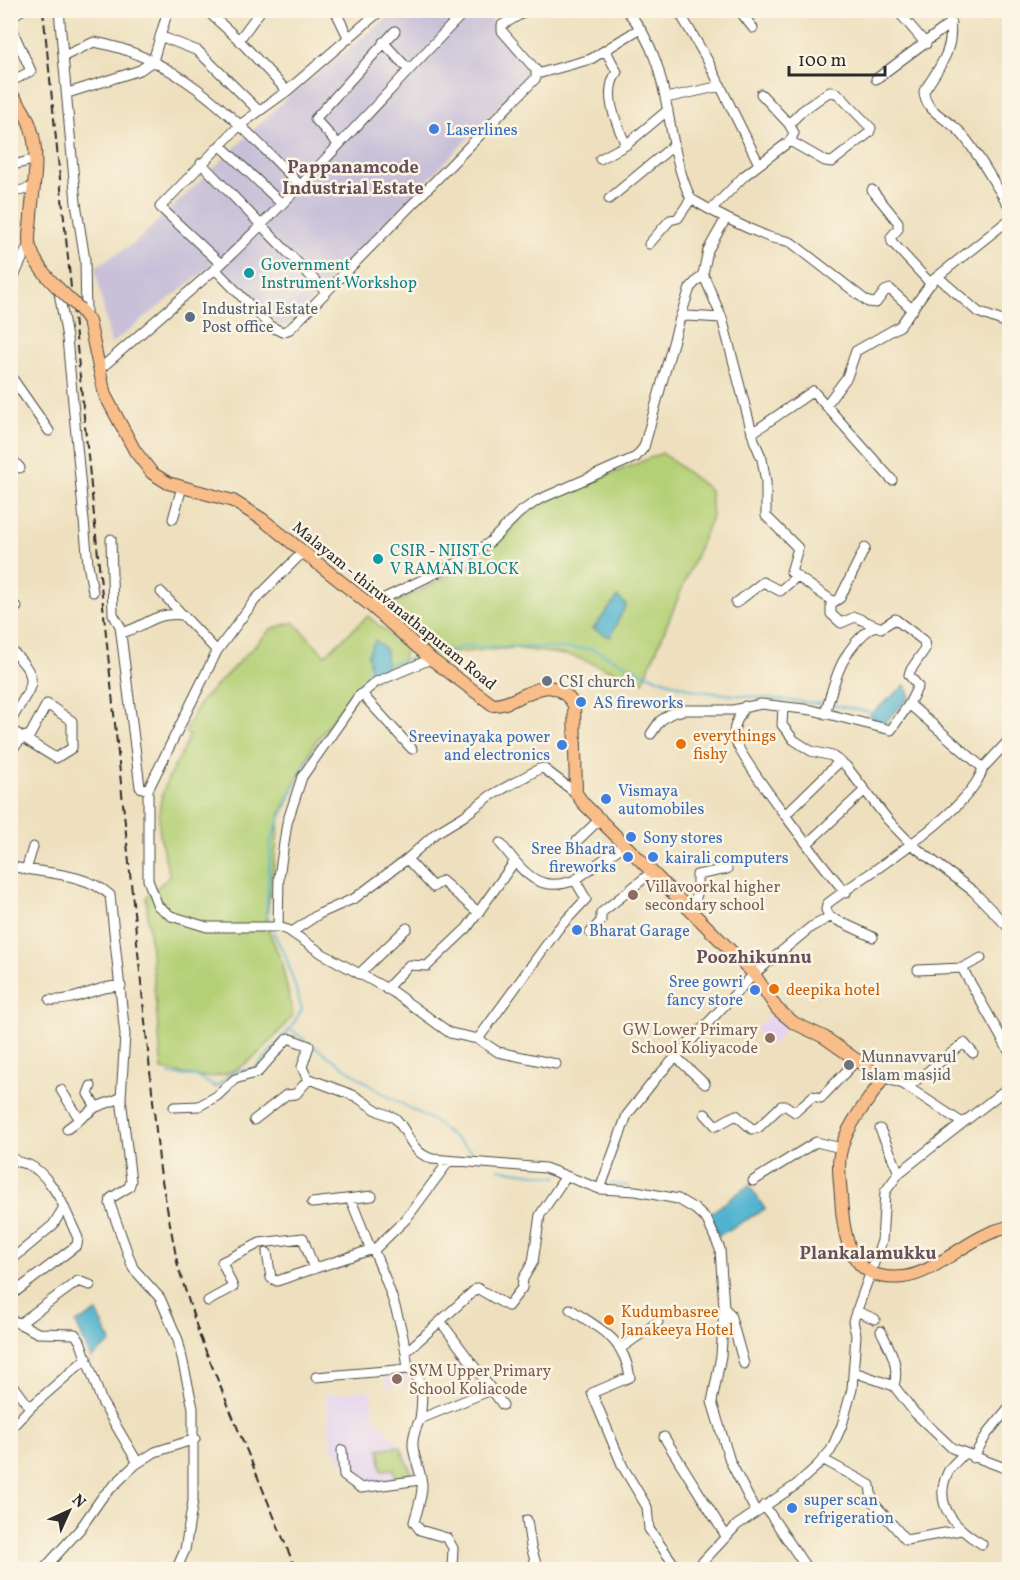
<svg xmlns="http://www.w3.org/2000/svg" width="1020" height="1580" font-family="Vollkorn,serif">
  <rect width="100%" height="100%" fill="#fcf5e5"/>
  <filter id="ink" filterUnits="userSpaceOnUse"><feTurbulence type="fractalNoise" baseFrequency=".0167" numOctaves="2"/><feDisplacementMap in="SourceGraphic" scale="12" xChannelSelector="R" yChannelSelector="G"/><feConvolveMatrix kernelMatrix="1 2 1 2 8 2 1 2 1" color-interpolation-filters="sRGB"/></filter>
  <filter id="wash" filterUnits="userSpaceOnUse"><feTurbulence type="fractalNoise" baseFrequency=".008" numOctaves="4" result="noise"/><feDisplacementMap in="SourceGraphic" scale="24" xChannelSelector="R" yChannelSelector="G"/><feGaussianBlur stdDeviation="1.35" result="paint"/><feColorMatrix in="noise" values="0 0 0 0 0 0 0 0 0 0 0 0 0 0 0 0 0 1.4 0 .05"/><feComposite in="paint" operator="in"/></filter>
  <g filter="url(#wash)">
    <rect width="100%" height="100%" fill="#eee0be"/>
    <!-- built -->
    <path fill="#e5d3f0" d="M773,1012l15,14 -17,21 -16,-18z
      M407,1370l1,16 -22,1 -1,-15z
      M372,1390l2,27 30,32 13,30 -56,6 -30,-39 -5,-51z"/>
    <!-- industrial -->
    <path fill="#c7c0d8" d="M397,11h91l7,16 35,47 -242,251 -10,1 -64,-62 -103,80 -16,-77 41,-25 153,-146z"/>
    <!-- green -->
    <path fill="#b4d076" stroke="#707e50" stroke-width="1.5" d="M662,453l48,37 2,27 -69,165 -71,-26 -58,-8 -78,6 -54,-44 96,-49 46,-47 29,-16z
      M368,616l38,33 -5,15 -49,29 -38,51 -34,72 -14,108 15,36 12,55c-21,26 -51,64 -89,62 -14,0 -28,-5 -42,-7l-16,-173 24,-21c-9,-31 -17,-57 -5,-90 6,-17 18,-31 24,-50l-4,-4 15,-30 71,-73 23,-7 31,33z
      M400,1446l14,32 -19,2 -1,-11 -12,1 -3,-21z"/>
    <!-- water -->
    <path fill="#50b2cf" stroke="#3e6e7d" stroke-width="1.5" d="M618,597l8,8 -16,32 -17,-8z
      M375,640l11,10v21l-15,6 -3,-23z
      M905,685l5,12 -32,32 -9,-13z
      M749,1185l16,24 -47,27 -11,-20z
      M97,1312l14,30 -20,16 -15,-35z"/>
    <g fill="none" stroke-linecap="round" stroke-linejoin="round">
      <!-- stream -->
      <path stroke="#50b2cf" stroke-width="2" d="M433,654l34,-8 125,3 59,27 46,15 125,13
        M385,664l35,-7
        M833,705l41,8
        M300,772l71,-104
        M269,921l-3,-7 5,-74 25,-57
        M290,1029l15,11
        M312,1045l65,45 56,31 48,38
        M169,1075l27,1 20,11 17,-15 23,-4 34,-39 12,-20 -16,-52 -13,-25
        M498,1169l60,8
        M610,1183l19,3
        M693,1202l21,12"/>
    </g>
  </g>
  <g filter="url(#ink)">
    <g fill="none" stroke-linecap="round" stroke-linejoin="round">
      <!-- minor casing -->
      <g stroke="#484641" stroke-width="11">
        <path id="minor" d="M59,10l17,193 9,57 1,57
          M206,10l33,30 48,51
          M335,10l14,29
          M626,10c49,52 36,129 65,189 25,15 50,27 78,38 8,3 15,2 23,6l76,59 8,1 9,-12 5,-2 23,21
          M678,10l30,51 51,103
          M739,10l14,18
          M897,10l29,34
          M948,10c9,35 -5,53 -24,81 0,20 23,27 36,41 19,21 33,51 50,75
          M10,17l12,-7
          M10,25l21,46 -21,11
          M160,36l38,15 61,60
          M239,40l22,-30
          M383,42l26,28
          M606,51l11,21c-15,21 -1,51 9,73
          M64,56l30,-14c88,15 148,85 207,144
          M537,74l54,-15 48,-30
          M876,79l75,-56
          M68,93l72,-23 13,-9 15,-51
          M761,94l28,30
          M666,98l55,-12
          M338,144l-23,-25 80,-88
          M220,145l62,59
          M600,159l26,-14 42,-35
          M201,163l125,129
          M10,166l26,-7
          M872,190l26,32v7l-7,8 1,5 39,42
          M10,193l25,-6
          M609,199l64,-53
          M712,209l32,-33 46,-35 4,-8 -5,-9 13,-13 28,-20 8,3 33,34 -2,5 -37,29 -7,-1 -35,-20
          M649,244l21,-24 8,-2 13,-19
          M221,264l-61,-57 80,-82 47,-34 94,-81
          M217,268c87,-82 166,-172 249,-258
          M938,277l40,35 32,12
          M10,285l19,-41
          M58,287l9,51 21,226 5,28
          M680,318l10,-30 13,-14
          M100,369l115,-100 55,57 12,6 8,-3 246,-251v-8l-34,-39v-6l26,-15
          M10,375l39,56
          M827,404l20,-27 9,-26 44,-25 33,-46 77,-61
          M752,433l61,-42 79,89
          M10,443v5
          M10,457l10,11
          M173,519l9,-32
          M111,539l2,75 7,12 20,161 8,3
          M304,551l-49,49 -38,51 -69,139v90l10,26 13,10 36,11h71l10,3 35,24 70,38 57,41 28,6
          M161,592l56,59
          M736,603l27,-21 17,9 16,-14
          M832,603l8,-5 25,-50
          M370,605l91,-44 29,-19 29,-29 19,-13 98,-43 8,-10 36,-129 7,-2 35,2
          M10,613l7,-6
          M121,633c25,-6 34,-22 62,-18
          M10,649c36,34 19,36 0,74
          M362,694l50,55
          M745,706c-5,9 -12,19 -11,30 1,18 94,136 112,157
          M783,707l-1,18 12,15 17,11 21,5 14,10 42,54 23,24 62,47 37,38
          M825,714c10,-36 17,-66 49,-88
          M10,729c16,10 30,20 46,29l16,-10v-27l-25,-17 -17,31 -7,2 -13,15
          M651,734l9,-13 10,-7 14,-4h49l28,-6 51,6 79,20 18,-26
          M983,768l27,-29
          M786,814l54,-53
          M577,841l24,-23
          M500,843c22,26 36,52 75,37
          M808,843l57,-53
          M10,866c33,8 74,6 100,29l15,140 -4,63 10,83 -2,6 -18,11 -1,6 23,64 27,30 18,42 15,68v93l-8,49 -9,20
          M26,870l7,-23
          M692,912l5,-18v-19l30,-6
          M479,913l-37,-32 -9,6 -26,-28 29,-26 28,-17 26,-20 49,-27 4,-1 33,25
          M830,917l43,20
          M278,927l1,-50 8,-54 15,-46 56,-80 18,-15 55,-23
          M292,932l27,-18 36,-16 52,-39
          M590,933l11,-12v-8l51,-41
          M981,958l-19,10 48,85
          M918,970l44,-2
          M359,974l48,-46
          M386,989l23,-24 18,1 40,-38 48,-67
          M50,1000c28,2 43,-14 71,-14
          M676,1057l29,27
          M556,1064l-58,-12 -20,-13 80,-110 28,-30 -11,-19 49,-35
          M879,1076l24,8 58,38
          M91,1086l-3,8 8,13
          M908,1087l56,-44 9,10
          M61,1090l18,28
          M174,1107l25,-1 18,-10 18,-17 23,-7 30,-34 21,8 -7,21 5,11 48,18 23,15 17,7c15,15 14,33 37,41l113,9 55,21 36,2 42,8 17,10 12,11 13,29 4,59 -3,48 -9,46 18,59 25,49
          M705,1114l11,12 20,-11 16,14 6,-1 23,-22h5l9,6 18,-16 8,2 37,-39
          M254,1120l32,-25 10,-1 13,-15
          M67,1129l29,-22 25,-9
          M880,1129l19,44
          M753,1181l63,-39 25,6
          M600,1189l27,-74 29,-37 98,-104 57,-47 19,-10 -4,-7 1,-6c37,-29 143,-91 156,-136l-74,-64 9,-18 -9,-11 1,-4 15,-22 -1,-8 -29,-22 -14,9 -26,-11 -14,6 -10,-9v-14l-40,-28 7,-24 -32,-32v-34l-4,-23 -8,-19 -32,-122 -19,-44 5,-24 17,-30
          M351,1200l20,50
          M312,1203l60,-7
          M373,1249c17,39 31,78 35,120
          M267,1253l4,25 6,3 99,-33 30,-29 43,-58
          M10,1261l43,-36 11,-18c-6,-14 -21,-36 -35,-42 -8,-3 -11,-1 -17,-8
          M10,1296l67,-51 1,-7 -14,-31
          M208,1301l25,-14 -11,-25 38,-19 43,-5 11,31
          M724,1308l6,6 14,50
          M570,1309c31,21 54,29 60,68l-38,16 31,74 24,40 2,22 29,41
          M856,1311l19,8
          M10,1319l28,14 37,1 5,7 22,61 36,61
          M441,1322l62,83
          M19,1324l59,-43 12,4
          M881,1331c9,19 19,33 13,55
          M621,1348l37,-26
          M406,1352l71,-64 31,18 14,-18 1,-9 10,-17 7,-47 26,-39
          M854,1372l40,14 20,26 38,36 58,22
          M316,1377l92,-8c18,9 14,34 12,50
          M16,1389l14,19
          M10,1429l23,-24 54,-47
          M664,1437l62,99
          M342,1450l2,26 17,12 59,-8
          M963,1454c-4,6 -12,11 -15,18 -16,33 8,57 34,72
          M973,1458l14,-24 23,-28
          M824,1460l46,25 2,16 34,39 55,-10
          M764,1505l44,65
          M527,1520l4,27 7,23
          M43,1570l37,-41 23,-33 32,-31 20,-13 40,-13
          M452,1570l1,-22 -6,-10 -27,-8 -6,-8c3,-11 9,-27 8,-38 -4,-29 -17,-34 -2,-65l71,-29
          M695,1570l42,-45 59,-40 21,-19 14,-16 11,-25 10,-36 4,-54 -3,-14 29,-80 3,-49 14,-19 111,-87"/>
      </g>
      <!-- major casing -->
      <g stroke="#484641" stroke-width="14">
        <path id="major" d="M10,93c35,37 25,76 21,122 0,9 -4,23 -1,32 5,17 16,29 28,41
          M80,309l9,12 16,74 30,56 17,22 16,10 65,18 29,18 108,86 61,54 62,46c30,0 55,-40 81,0l2,88 7,10 171,171 23,35 17,14 30,14 55,39 1,7c-14,21 -33,42 -39,67 -4,14 -1,31 0,46 2,40 8,87 62,81 36,-4 66,-43 107,-50"/>
      </g>
      <!-- minor -->
      <use href="#minor" stroke="#fff" stroke-width="9"/>
      <!-- major -->
      <use href="#major" stroke="#f8bd88" stroke-width="12"/>
      <!-- rail -->
      <path stroke="#2b2b2b" stroke-width="2" stroke-dasharray="9 4.5" stroke-linecap="butt" d="M43,10l117,1160 18,97 22,70 96,233"/>
      <!-- major-bridge casing -->
      <g stroke="#484641" stroke-width="14" stroke-linecap="butt">
        <path id="major-bridge" d="M58,288l22,21"/>
      </g>
      <!-- major-bridge -->
      <use href="#major-bridge" stroke="#f8bd88" stroke-width="12"/>
    </g>
  </g>
  <!-- markers -->
  <g fill="#3f7fe0" stroke="#fcf5e5" stroke-width="2">
    <circle cx="434" cy="129" r="6"/>
    <circle cx="581" cy="702" r="6"/>
    <circle cx="562" cy="745" r="6"/>
    <circle cx="606" cy="799" r="6"/>
    <circle cx="631" cy="837" r="6"/>
    <circle cx="628" cy="857" r="6"/>
    <circle cx="653" cy="857" r="6"/>
    <circle cx="577" cy="930" r="6"/>
    <circle cx="755" cy="990" r="6"/>
    <circle cx="792" cy="1508" r="6"/>
  </g>
  <g fill="#0f9aa8" stroke="#fcf5e5" stroke-width="2">
    <circle cx="249" cy="273" r="6"/>
    <circle cx="378" cy="559" r="6"/>
  </g>
  <circle fill="#5c6f8a" stroke="#fcf5e5" stroke-width="2" cx="190" cy="317" r="6"/>
  <g fill="#6b7280" stroke="#fcf5e5" stroke-width="2">
    <circle cx="547" cy="681" r="6"/>
    <circle cx="849" cy="1065" r="6"/>
  </g>
  <g fill="#e8710a" stroke="#fcf5e5" stroke-width="2">
    <circle cx="681" cy="744" r="6"/>
    <circle cx="774" cy="989" r="6"/>
    <circle cx="609" cy="1320" r="6"/>
  </g>
  <g fill="#8d6e63" stroke="#fcf5e5" stroke-width="2">
    <circle cx="633" cy="895" r="6"/>
    <circle cx="770" cy="1038" r="6"/>
    <circle cx="397" cy="1379" r="6"/>
  </g>
  <g text-anchor="middle" stroke-width="5" stroke-linejoin="round" paint-order="stroke">
    <!-- shop labels -->
    <g font-size="16" fill="#366cbe" stroke="#fcf5e5" text-anchor="start">
      <text x="446" y="135">Laserlines</text>
      <text x="593" y="708">AS fireworks</text>
      <text x="550" y="742" text-anchor="end">Sreevinayaka power<tspan x="550" dy="18">and electronics</tspan></text>
      <text x="618" y="796">Vismaya<tspan x="618" dy="18">automobiles</tspan></text>
      <text x="643" y="843">Sony stores</text>
      <text x="616" y="854" text-anchor="end">Sree Bhadra<tspan x="616" dy="18">fireworks</tspan></text>
      <text x="665" y="863">kairali computers</text>
      <text x="589" y="936">Bharat Garage</text>
      <text x="743" y="987" text-anchor="end">Sree gowri<tspan x="743" dy="18">fancy store</tspan></text>
      <text x="804" y="1505">super scan<tspan x="804" dy="18">refrigeration</tspan></text>
    </g>
    <!-- culture labels -->
    <g font-size="16" fill="#0d838f" stroke="#fcf5e5" text-anchor="start">
      <text x="261" y="270">Government<tspan x="261" dy="18">Instrument Workshop</tspan></text>
      <text x="390" y="556">CSIR - NIIST C<tspan x="390" dy="18">V RAMAN BLOCK</tspan></text>
    </g>
    <!-- service labels -->
    <g font-size="16" fill="#4e5e75" stroke="#fcf5e5" text-anchor="start">
      <text x="202" y="314">Industrial Estate<tspan x="202" dy="18">Post office</tspan></text>
    </g>
    <!-- street labels -->
    <g font-size="16" fill="#2b2b2b" stroke="#fcf5e5">
      <text transform="translate(395 605) rotate(39)" y="6">Malayam - thiruvanathapuram Road</text>
    </g>
    <!-- worship labels -->
    <g font-size="16" fill="#5b616d" stroke="#fcf5e5" text-anchor="start">
      <text x="559" y="687">CSI church</text>
      <text x="861" y="1062">Munnavvarul<tspan x="861" dy="18">Islam masjid</tspan></text>
    </g>
    <!-- food labels -->
    <g font-size="16" fill="#c56008" stroke="#fcf5e5" text-anchor="start">
      <text x="693" y="741">everythings<tspan x="693" dy="18">fishy</tspan></text>
      <text x="786" y="995">deepika hotel</text>
      <text x="621" y="1317">Kudumbasree<tspan x="621" dy="18">Janakeeya Hotel</tspan></text>
    </g>
    <!-- education labels -->
    <g font-size="16" fill="#785e54" stroke="#fcf5e5" text-anchor="start">
      <text x="645" y="892">Villavoorkal higher<tspan x="645" dy="18">secondary school</tspan></text>
      <text x="758" y="1035" text-anchor="end">GW Lower Primary<tspan x="758" dy="18">School Koliyacode</tspan></text>
      <text x="409" y="1376">SVM Upper Primary<tspan x="409" dy="18">School Koliacode</tspan></text>
    </g>
    <!-- neighbourhood labels -->
    <g font-size="18" font-weight="bold" fill="#66505b" stroke="#fcf5e5">
      <text x="353" y="173">Pappanamcode<tspan x="353" dy="21">Industrial Estate</tspan></text>
      <text x="754" y="963">Poozhikunnu</text>
      <text x="868" y="1259">Plankalamukku</text>
    </g>
  </g>
  <!-- margin -->
  <rect width="1020" height="1580" fill="none" stroke="#fcf5e5" stroke-width="36"/>
  <!-- north arrow -->
  <g transform="translate(69 1511) rotate(45)" stroke="#fcf5e5" stroke-width="4.5" paint-order="stroke">
  <path d="M0-4.5L10 22L0 15L-10 22Z" fill="#2b2b2b"/>
  <text y="-9" font-size="16" font-weight="bold" text-anchor="middle" fill="#2b2b2b">N</text>
  </g>
  <!-- scale -->
  <path d="M789 66v9h96v-9" fill="none" stroke="#2b2b2b" stroke-width="3"/>
  <text x="798" y="66" font-size="18" fill="#2b2b2b" stroke="#fcf5e5" stroke-width="4.5" paint-order="stroke">100 m</text>
</svg>
